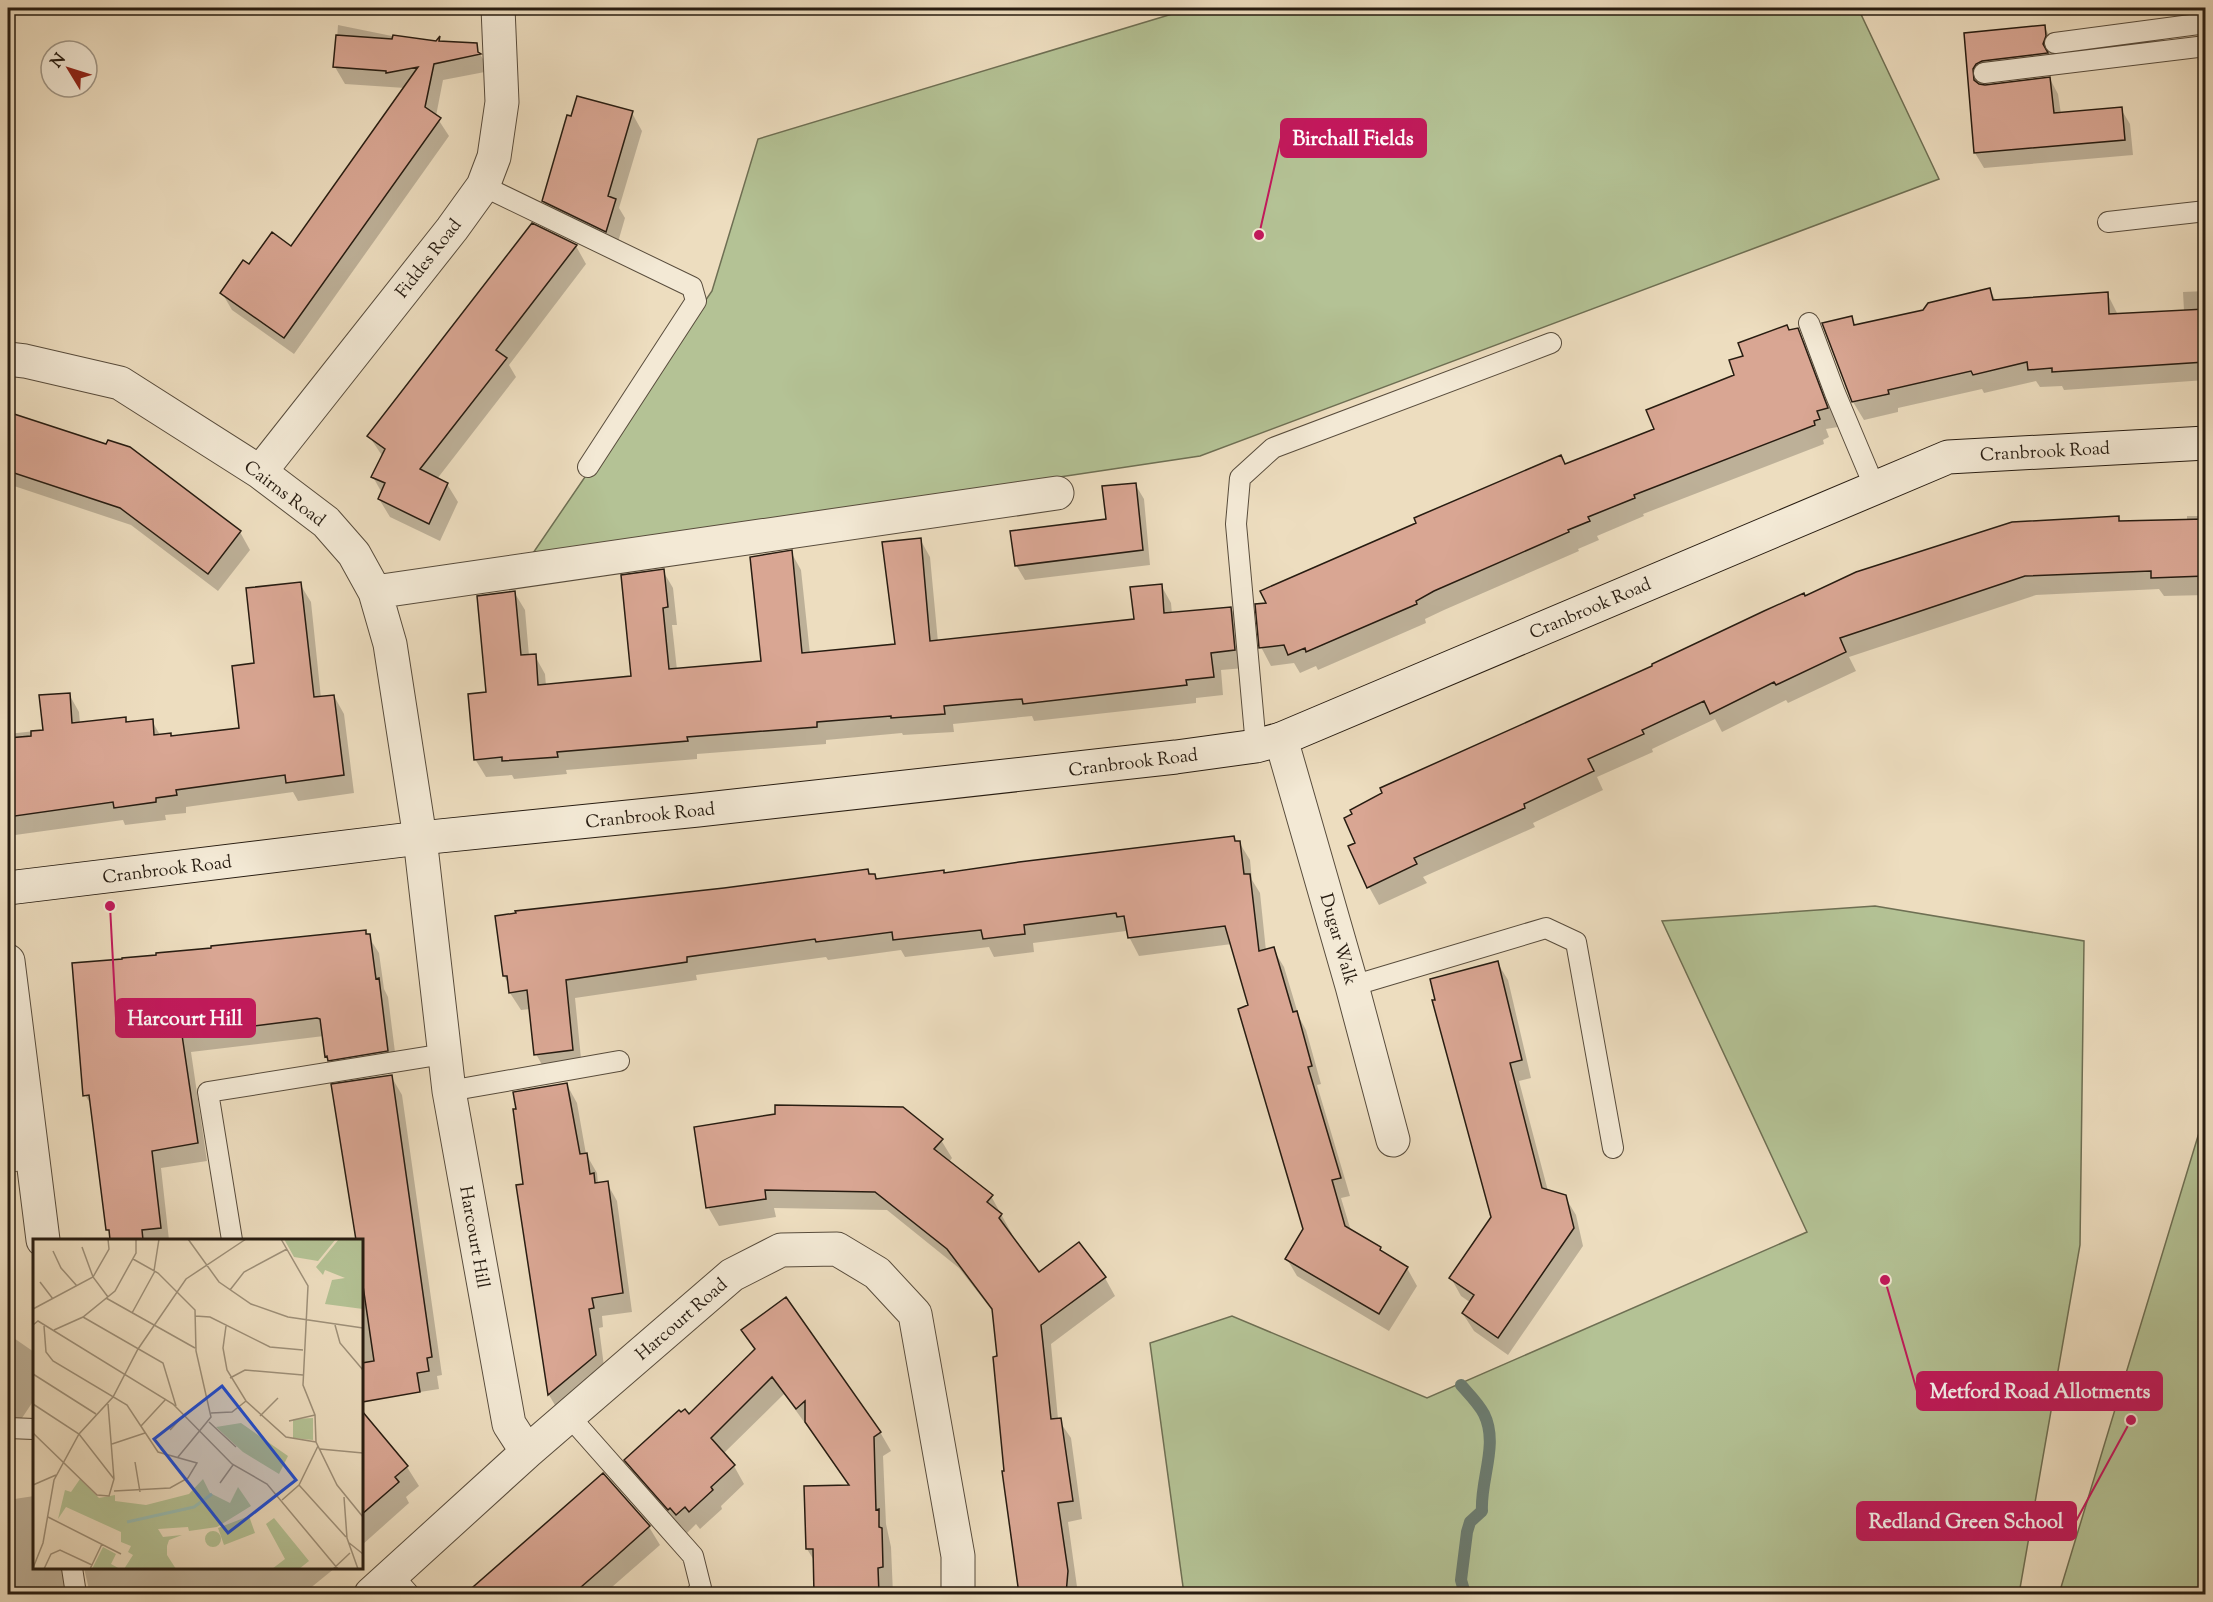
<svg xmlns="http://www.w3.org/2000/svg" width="2213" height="1602" font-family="'Sorts Mill Goudy',serif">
  <rect width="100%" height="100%" fill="#edddbf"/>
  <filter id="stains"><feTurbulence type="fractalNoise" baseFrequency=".00333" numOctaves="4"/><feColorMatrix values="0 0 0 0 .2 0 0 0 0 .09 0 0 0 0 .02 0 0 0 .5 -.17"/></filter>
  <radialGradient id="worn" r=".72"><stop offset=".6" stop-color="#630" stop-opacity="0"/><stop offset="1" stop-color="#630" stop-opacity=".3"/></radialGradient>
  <!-- green -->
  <path fill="#b4c295" stroke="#6e6f53" stroke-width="1.5" d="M1192,8h666l81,171 -739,277 -669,100 181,-265 46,-152z
    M1875,906l209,35 -4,304 -61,349h-835l-34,-251 82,-27 195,82 380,-166 -145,-311z
    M2205,1113v481h-146z"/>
  <!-- shadow -->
  <path fill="#0003" d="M682,8h27l-25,4z
    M907,8h33l-29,7z
    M2185,8h21v21l-8,2z
    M338,25l98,20 3,-6 5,7 36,8 10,17 -47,9 -7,36 13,20 -155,218 -62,-44 -10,-17 27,-27 42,-17 114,-161 -60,-4 -10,-17z
    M2044,26l9,16 1,10 -3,9 -66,18 -4,6 4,1 65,-7 8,15 3,20 60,-5 9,15 3,31 -149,13 -9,-15 -9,-119z
    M632,113l10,18 -23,77 6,10 -9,31 -62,-30 -11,-18z
    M576,246l10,18 -77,101 7,12 -79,102 10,5 11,18 -18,39 -50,-24 -11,-18 3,-6 -9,-16 10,-20 -14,-21z
    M1990,290l6,11 111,-8 11,22 66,-4 -1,-19 23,-1v89l-142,10 -2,-4 -22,1 -4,-6 -52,12 -2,-4 -84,19v4l-34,8 -11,-18 -29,-78 27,-6 5,8 68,-15z
    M1797,329l11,19 30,79 -12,2 3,8 -6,3 1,4 -181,70 1,2 -47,20 2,4 -21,9 1,2 -135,59 -19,9 1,4 -108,47 -2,-4 -16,7 -6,-10 -23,3 -10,-19 7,-43 150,-80 143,-67 5,8 90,-35 80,-54 9,-20 44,-25z
    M8,419l99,27 23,2 110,84 10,18 -32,41 -87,-66 -123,-41z
    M1135,484l9,15 6,66 -125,15 -9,-15 91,-45z
    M2187,516h19v79l-42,1 -5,-7 -123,6 -187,62 7,14 -68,32 -2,-3 -64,32 -7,-13 -63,30 1,3 -56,25 6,13 -70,33 2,4 -112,50 4,6 -48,22 -10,-18 436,-290 313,-79 3,5 66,-2z
    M920,539l10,18 8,85 197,-22 26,-35 10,18 1,11 59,-6 10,18 4,42 -24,2 2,25 -27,3v5l-162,18 -2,-5 -79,8 1,8 -51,3 -1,-2 -76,7v4l-129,10v5l-131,11 1,4 -53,5 -2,-4 -26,2 -11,-18 13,-66 26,-101 11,18 4,46h6l10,18 1,12 86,-9 31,-106 10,17 4,37h-5l5,45 86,-8 28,-110 10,18 9,84 87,-9z
    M300,584l11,18 10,96 13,-2 10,18 10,79 -56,8 -5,-9 -107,15v6l-21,2 1,5 -41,5 -2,-5 -115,16v-102l36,-4 25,-36 10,18 1,12 45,-5 3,4 24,-2 8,14 11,-1 1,3 69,-7 15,-66z
    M1234,838l2,5 3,-1 11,18 2,20 8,13 6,58 7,-2 11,18 15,50 7,13 15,54 -4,1 33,111 -9,2 10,33 29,17 3,6 24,14 10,18 -28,45 -92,-55 -10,-17 17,-30 -54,-223 -18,-62 -93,12 -13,-25 -93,12 1,9 -40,5 -5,-10 -84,10 -4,-7 -73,10 -2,-3 -130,18 1,5 -122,18 7,70 -36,4 -10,-18 -6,-45 -9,1 -11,-17 -1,-8 -5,-9 13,-64 207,-22 143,-19 3,5 5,-1 3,6 66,-7z
    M365,931l14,22 5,36 4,8 9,71 -61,6 -10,-18 -2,-20 -133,16 16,109 -46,7 8,72h-58l-18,-132 -8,-13 -12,-130z
    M1497,962l11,18 23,98 -12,3 29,110 17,6 11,18 7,31 -75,109 -34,-24 -11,-17 8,-11 -10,-7 -10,-18 42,-61z
    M391,1076l11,19 40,280 -5,1 2,13 -76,12 -1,-161h-5l-24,-154z
    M567,1085l10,18 9,51 11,19 1,11 9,-1 10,18 15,111 -30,4 1,11 -4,1 6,46 -46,38 -10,-17 -12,-78 -12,-132z
    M695,1128l246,12 11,18 -3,4 42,34 21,38 -2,1 29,39 40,-30 26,34 10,18 -64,48 7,75 13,19 11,81 -14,3 10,72h-60l1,-14 -13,-108 -12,-159 -35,-45 -72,-58 -113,-2 2,9 -57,9 -11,-19z
    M743,1330l137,102 11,19 -8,5 3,68 5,23 2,47h-77l-1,-32 -8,-13 43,-63 -42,-61 -1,1 -23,-32 -61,60 11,12 10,18 -23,22 1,3 -22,20 -4,-5 -9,9 -6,-7 -2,1 -43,-49 -10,-18 63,-43 67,-66z
    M8,1334l26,18v48l-14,21 -12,-8z
    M372,1425l35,42 12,19 -13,11 3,6 -47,42v-111z
    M603,1475l46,52 11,18 -56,49h-137z
    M34,1496v72h28l9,15v11h-63v-94z
    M84,1568h251l-32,26h-213z"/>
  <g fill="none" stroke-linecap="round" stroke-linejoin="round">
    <!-- stream -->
    <path stroke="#6b7c71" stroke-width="12" d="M1461,1385c8,9 18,19 23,29 15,30 -4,66 -2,97l-12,11 -3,10 -6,48 4,14"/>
  </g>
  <!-- building -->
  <path fill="#d9a693" stroke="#271c11" stroke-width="1.5" d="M2045,25l1,11 -3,8 5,9 -66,8 -6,3 -3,5 1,11 5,4 6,1 65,-8 4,36 68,-6 3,33 -151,13 -10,-120z
    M336,35l56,4 1,-4 43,6 4,-5 -1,5 38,2 1,9 3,2 -47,10 -9,43 16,11 -157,220 -64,-45 23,-33 6,4 23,-32 19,14 127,-179 -32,6v-2l-53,-4z
    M577,96l56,15 -25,85 8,3 -10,33 -64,-31 25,-86 4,1z
    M532,223l45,22 -81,105 11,8 -87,111 28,14 -19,41 -51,-25 7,-16 -14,-6 14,-28 -18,-13z
    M1990,288l3,12 115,-8 1,22 96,-5v53l-153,10v-4l-24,2 -1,-8 -54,13 -2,-4 -83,19 1,4 -37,8 -30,-79 30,-7 2,9 69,-15 5,-7z
    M1787,325l2,5 9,-2 30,80 -11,3 3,8 -6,2 1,4 -181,70 1,3 -47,19 2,4 -22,9 1,2 -135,59 -18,10 1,3 -111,48 -1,-4 -17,7 -4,-10 -25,3 -4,-44 11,-1 -6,-12 156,-68 -2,-5 147,-63 4,9 89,-35 -8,-19 88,-35 -5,-15 14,-4 -5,-13z
    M8,412l98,32 2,-4 22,7 111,84 -33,43 -88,-66 -112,-37z
    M1136,483l7,67 -128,16 -5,-35 96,-12 -4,-33z
    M2119,516v5l86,-2v57l-54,2v-7l-126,5 -185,62 6,14 -70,33 -2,-3 -64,32 -6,-13 -62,29 2,4 -56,25 6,12 -70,33 1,4 -111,50 3,6 -50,24 -19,-42 7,-3 -11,-25 8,-4 -2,-4 32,-17 -2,-5 272,-122v-2l112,-53 40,-18 1,3 51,-24 156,-50z
    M921,538l9,103 204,-22 -4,-32 32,-3 2,29 67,-6 4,43 -24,3 3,24 -28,3 1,5 -164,19 -1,-5 -78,7 1,8 -54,4v-2l-74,6v5l-130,10 1,4 -131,11 1,5 -56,4v-4l-28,3 -6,-66 18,-2 -9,-96 38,-5 6,64 15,-1 2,31 93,-9 -10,-101 43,-6 4,38 -5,1 6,61 92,-8 -11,-104 42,-7 10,103 93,-9 -13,-102z
    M301,582l13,115 20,-2 10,80 -58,8 -1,-8 -109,15 1,5 -21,3v4l-42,6 -1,-6 -105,15v-79l23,-2v-5l12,-1 -4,-35 31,-2 2,30 54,-6v5l27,-3 1,16 17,-2v3l68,-8 -7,-62 22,-3 -8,-75z
    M1234,836l1,5h5l4,33h6l9,77 15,-4 19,65 4,-1 15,55 -4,1 33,111 -9,2 13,46 36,21 -1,3 28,17 -29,47 -94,-55 18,-30 -65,-220 10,-4 -23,-79 -97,12 -4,-22 -7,1 -1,-4 -92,12 1,9 -42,5 -2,-9 -88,10 -1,-8 -76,10 -1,-3 -128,18v5l-121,18 7,70 -39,5 -7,-65 -18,3 -2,-17h-4l-8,-60 21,-3 -1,-2 209,-23 144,-19 1,5h6l1,5 68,-9v3l75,-11z
    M366,930v4h4l6,45 3,-1 9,73 -60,10 -1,-5 -2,1 -5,-38 -3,-1 -135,17 16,108 -46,8 9,77 -19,2 1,10h-33l-1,-10h-3l-17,-135 -6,1 -11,-133 50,-4v-1l34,-3v-2l55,-5v-2z
    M1498,961l24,99 -12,3 32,125 24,7 8,33 -76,110 -36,-25 12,-18 -25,-17 42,-61 -59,-217h3l-5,-21z
    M392,1075l40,282 -5,1 2,13 -12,2 3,19 -58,10v-39l12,-2 -12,-82v-39h-6l-25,-156z
    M567,1083l13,71 7,-1 3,21 4,-1 1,10 13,-2 15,112 -31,5 2,10 -5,1 7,46 -48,40 -32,-210 7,-1 -10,-75h3l-3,-17z
    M775,1105l128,2 40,32 -9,10 59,46 -6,7 15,12 -3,4 40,54 40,-30 27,35 -65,48 10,94 10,-1 12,83 -15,2 10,68 -2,23h-47l-17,-123h2l-11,-114 4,-1 -5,-47 -45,-60 -72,-57 -110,-2 1,9 -60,9 -12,-81 81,-13z
    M786,1297l95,135 -7,5 2,73 3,-1v18l3,1 1,39 -5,1 1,26h-65l-1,-45h-7l-2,-63 45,-1 -44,-63v-21l-9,8 -24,-32 -61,61 24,27 -24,22 2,3 -24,22 -4,-5 -9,8 -6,-7 -2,2 -44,-50 55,-50 2,2 4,-3 4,5 66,-65 -14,-19z
    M362,1411l46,55 -13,11 4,5 -37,32z
    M603,1473l47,53 -38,34 -39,34h-108z"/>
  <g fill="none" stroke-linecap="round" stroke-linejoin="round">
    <!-- lane casing -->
    <g stroke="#584c3c" stroke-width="22">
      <path id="lane" d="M2055,43l151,-20
        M1984,73l222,-27
        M483,186l209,101 4,14 -108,166
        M2108,222l98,-11
        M1809,323l26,70 40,95
        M1256,746l-20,-222 4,-46 33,-30 278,-105
        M1352,986l194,-58 30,14 37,206
        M449,1091l170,-30
        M8,1162l26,-4
        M232,1240l-24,-148 236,-38
        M569,1416l124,140 8,32 -5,6
        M8,1428l26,1
        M72,1568l4,26
        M393,1576l16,18"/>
    </g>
    <!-- street casing -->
    <g stroke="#584c3c" stroke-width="35">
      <path id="street" d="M8,359l17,2 95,22 140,89 66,50 28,32 21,38 15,52 30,194 29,253 60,333 18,28
        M260,472l192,-243 31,-43 11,-29 8,-55 -4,-94
        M375,592l682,-99
        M1281,739l71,247 41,154
        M8,961l35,279
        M371,1594l156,-142 205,-177 49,-25 56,-1 40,24 38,41 43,242v38"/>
    </g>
    <!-- secondary casing -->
    <g stroke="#271c11" stroke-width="35">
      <path id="secondary" d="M8,888l412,-50 278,-28 478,-53 80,-11 25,-7 667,-282 258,-14"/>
    </g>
    <!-- lane -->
    <use href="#lane" stroke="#f3e9d5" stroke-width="20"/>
    <!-- street -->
    <use href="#street" stroke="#f3e9d5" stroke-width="33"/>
    <!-- secondary -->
    <use href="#secondary" stroke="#f3e9d5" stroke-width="33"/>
  </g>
  <g text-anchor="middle" stroke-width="5" stroke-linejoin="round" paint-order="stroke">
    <!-- street labels -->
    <g font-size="18" fill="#271c11" stroke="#f3e9d5">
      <text transform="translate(428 258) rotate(-52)" y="6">Fiddes Road</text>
      <text transform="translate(2045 451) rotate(-3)" y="6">Cranbrook Road</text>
      <text transform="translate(285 493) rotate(37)" y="6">Cairns Road</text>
      <text transform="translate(1590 608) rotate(-23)" y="6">Cranbrook Road</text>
      <text transform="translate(1133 762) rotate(-7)" y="6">Cranbrook Road</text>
      <text transform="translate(650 815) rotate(-6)" y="6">Cranbrook Road</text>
      <text transform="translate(167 869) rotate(-7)" y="6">Cranbrook Road</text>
      <text transform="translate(1339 939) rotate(74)" y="6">Dugar Walk</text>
      <text transform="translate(475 1237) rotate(80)" y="6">Harcourt Hill</text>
      <text transform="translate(681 1319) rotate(-41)" y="6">Harcourt Road</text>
    </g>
  </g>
  <!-- overview -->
  <g transform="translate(33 1239)">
    <rect width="330" height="330" fill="#edddbf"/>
    <path d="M251,0h52l-18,22 -24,-4zM306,0h24v70l-38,-5 7,-24 13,-2 -20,-8 -2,5 -7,-8zM280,179v22l-20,-2v-19zM208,184l47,33 -9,18 -36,-22 -27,-25zM47,240l19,19 16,-3v6l31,4 43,-11 14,-15 7,14 20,10 8,-16 13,19 -34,21 -28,4 -1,-4 -30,2 5,8 19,-2 -13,5 -2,6v9l9,14h-52l9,-14 -5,-3 3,-6 -10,-4v-10l-55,-25 -8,12 7,-29 6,2zM216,277l6,17 -31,12 -6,-17zM241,279l35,43 -10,8h-27l13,-10 -19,-35zM172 300a8 8 0 1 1 16 0a8 8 0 1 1-16 0ZM70,308l13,7 -5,10 9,5h-28z" fill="#b4c295"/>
    <path fill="none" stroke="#99bcb1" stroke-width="3" d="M94,283l67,-15 18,-13"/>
    <path fill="none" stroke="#9e9079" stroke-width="1.5" d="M155,0l31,43 32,22 37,13 75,11M248,0l27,47 -5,99 12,30 1,27 21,43 26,32M49,8l11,30 15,20M20,12l8,17 16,18M100,20l25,14 37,37 1,41 15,66 -33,40M121,32l5,-32M7,43l13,17M197,51l14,-18 43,-23M73,59l89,50M0,70l60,-32 16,-28 -1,-10M99,74l23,-42M162,77l15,1 60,30 33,3M50,78l80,46 13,43M0,86l5,-4 135,83 59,60 35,20 71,85M302,86l5,18 23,27M11,87l2,26 7,9 74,44 31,47 39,11 -9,15 -18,10 -56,3M193,87l-3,22 4,22 19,31 40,36 30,5M21,91l29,-13 32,-26 21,-38v-14M0,135l63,40M197,139l15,-8 58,5M0,165l46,30 35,45M178,174l21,-1 14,-11M227,177l18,-18M256,182l26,-6M176,183l27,25M108,187l25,-27M137,191l14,-15M0,194l64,62 12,1 5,-17 -6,-75M79,205l33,-11M287,210l43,4M102,223l5,30M187,244l13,-18M0,246l23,-10M266,246l47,52M311,258l3,41 11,31M249,261l17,-15 19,-39M15,278l73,37M315,303l15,12M0,329l10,-25 11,-63 25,-46 34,-37 25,-48 48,-70 60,-40M11,330l7,-15 9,-4 32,15M57,330l12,-25M300,330l17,-16"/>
    <path fill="#1d4ed8" fill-opacity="0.15" stroke="#1d4ed8" stroke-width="3" d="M189,147l74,94 -68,53 -74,-94z"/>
    <rect width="330" height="330" fill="none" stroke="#271c11" stroke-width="3"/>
  </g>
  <!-- callouts -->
  <path fill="none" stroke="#c2185b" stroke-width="2" d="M1259 235L1281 138M110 906L116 1018M1885 1280L1917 1391M2131 1420L2076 1521"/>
  <g fill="#c2185b" stroke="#f3e9d5" stroke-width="2">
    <circle cx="1259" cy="235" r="6"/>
    <circle cx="110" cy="906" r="6"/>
    <circle cx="1885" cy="1280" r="6"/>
    <circle cx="2131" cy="1420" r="6"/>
  </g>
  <g fill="#c2185b" stroke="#c2185b" stroke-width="2">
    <rect x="1281" y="119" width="145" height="38" rx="6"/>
    <rect x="116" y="999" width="139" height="38" rx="6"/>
    <rect x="1917" y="1372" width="245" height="38" rx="6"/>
    <rect x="1857" y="1502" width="219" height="38" rx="6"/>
  </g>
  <g font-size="20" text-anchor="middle" font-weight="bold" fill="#fff">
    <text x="1353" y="145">Birchall Fields</text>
    <text x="185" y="1025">Harcourt Hill</text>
    <text x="2040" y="1398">Metford Road Allotments</text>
    <text x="1966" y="1528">Redland Green School</text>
  </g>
  <!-- margin -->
  <rect width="2213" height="1602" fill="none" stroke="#edddbf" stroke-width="30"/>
  <rect x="9" y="9" width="2195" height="1584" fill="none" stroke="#271c11" stroke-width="3"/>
  <rect x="15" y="15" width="2183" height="1572" fill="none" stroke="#271c11" stroke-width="1.5"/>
  <!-- north arrow -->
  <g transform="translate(69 69) rotate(308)"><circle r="28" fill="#f3e9d5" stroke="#a19787" stroke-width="1.5"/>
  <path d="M0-4.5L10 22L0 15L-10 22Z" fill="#8f2418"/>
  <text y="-9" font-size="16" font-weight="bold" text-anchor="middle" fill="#271c11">N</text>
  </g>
  <rect width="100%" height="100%" filter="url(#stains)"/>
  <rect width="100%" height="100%" fill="url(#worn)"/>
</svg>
